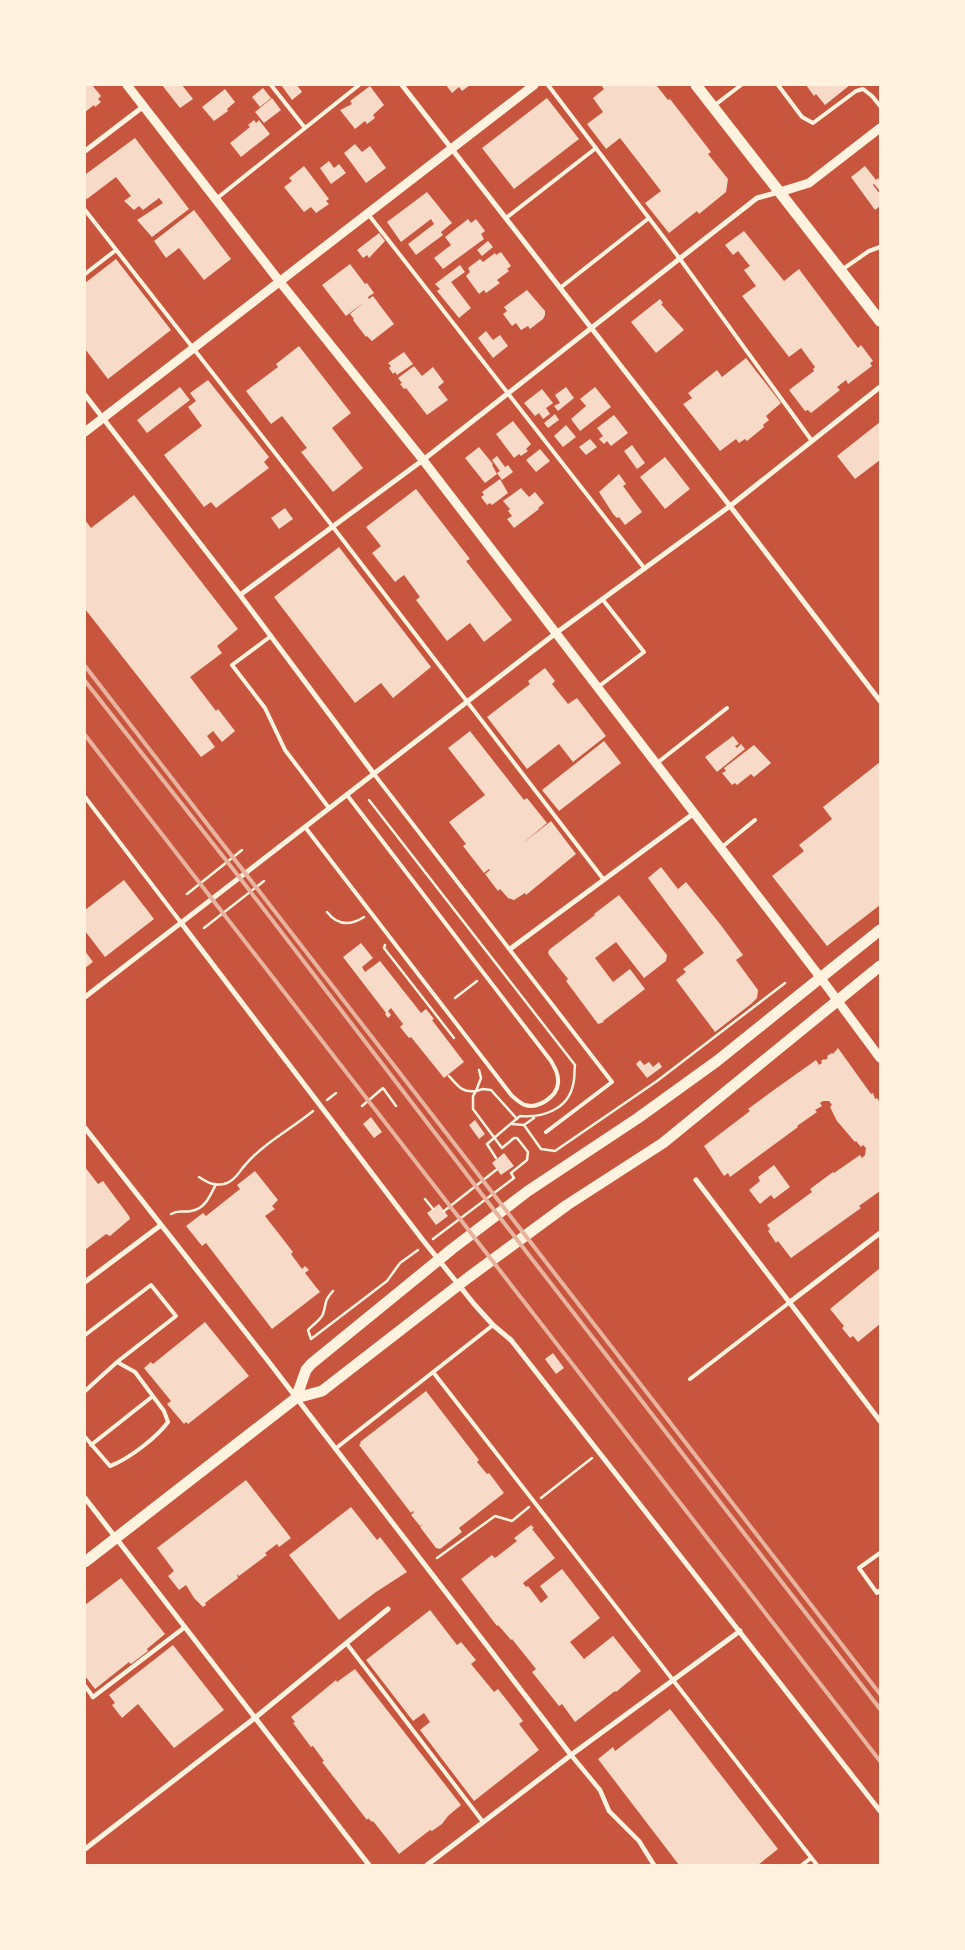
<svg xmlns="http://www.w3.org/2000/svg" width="965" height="1950" font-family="Manrope,sans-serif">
  <rect width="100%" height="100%" fill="#c8553d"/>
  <!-- building -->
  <path fill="#f7dbc8" d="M85,85h7l9,11 -3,3 3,3 -6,5 -1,-2 -9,7z
    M162,85h20l11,14 -13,9z
    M281,85h16l5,7 -10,8z
    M446,85h24l-8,6 -3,-4 -7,6z
    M601,85h55l12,15 2,-1 41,53 -3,2 20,25 -2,13 -27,22 -2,-3 -28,22 -24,-30 16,-12 -41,-53 -14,11 -19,-25 16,-12 -10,-14 11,-9z
    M806,85h44l-25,20 -9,-11 -2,2z
    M370,86l14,19 -11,10 2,3 -8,6 -2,-3 -10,8 -15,-19 12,-6 -2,-3z
    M263,88l8,10 -11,9 -8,-10z
    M225,89l10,13 -8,7 1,2 -14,10 -12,-14z
    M272,98l9,12 -17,13 -9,-11z
    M547,98l32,41 -65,50 -32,-41z
    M254,120l2,3 3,-3 11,14 -29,23 -11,-14 20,-16 -2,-2z
    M135,138l54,71 -37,28 -15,-17 26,-17 -4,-5 -16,12 -4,-4 -5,4 -10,-9 7,-5 -15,-19 -29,22 -2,-2 1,-23z
    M355,144l7,8 8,-6 16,22 -20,15 -22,-30z
    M329,161l5,7 5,-4 7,9 -15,11 -11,-16z
    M304,166l25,33 -3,2 3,3 -13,9 -5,-6 -7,5 -20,-25 8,-6 -3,-3z
    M865,166l11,14 2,-2 2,3v10l-6,-7 -1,1 7,9v12l-5,4 -24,-33z
    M427,192l25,31 -11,9 2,3 -27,20 -8,-11 26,-20 -3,-5 -30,23 -14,-20z
    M194,210l37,49 -27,21 -25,-32 -13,10 -12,-17z
    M468,219l3,4 5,-4 9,12 -4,3 3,5 -41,30 -9,-11 17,-13 -6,-8z
    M744,231l40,50 15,-12 59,79 3,-3 12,16 -3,2 2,3 -24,18 -2,-4 -9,7 3,3 -29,23 -3,-3 -3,1 -16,-21 25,-19 -1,-2 2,-2 -14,-19 -12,9 -47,-61 14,-10 -12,-16 6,-4 -12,-15 -5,4 -8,-10z
    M379,233l6,8 -16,17 -2,-3 -4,3 -6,-8z
    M488,241l5,6 -11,9 -5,-6z
    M501,252l10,14 -4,3 2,2 -12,9 3,3 -14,10 -2,-3 -5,4 -13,-18 4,-4 -2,-4 12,-9 3,3 12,-9 1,2z
    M116,259l55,71 -63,49 -23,-30v-66z
    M350,264l15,20 2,-1 7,10 -6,4 1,2 4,-3 21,28 -22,17 -5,-5 -1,1 -13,-17 1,-1 -4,-5 14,-12 -18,14 -24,-31z
    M460,265l5,7 -14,10 20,26 -12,10 -22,-27 3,-2 -5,-5z
    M527,290l18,21v4l-2,4 -13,10 -2,-3 -7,4 -5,-7 -4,3 -9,-12 4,-3 -3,-4z
    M660,299l3,4 -2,1 23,26 -28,23 -25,-31z
    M486,331l7,9 7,-5 8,11 -15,12 -15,-20z
    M299,346l52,67 -19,15 31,40 -30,24 -32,-40 6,-4 -25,-32 -11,8 -25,-33 32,-24 -2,-3z
    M404,352l9,12 -16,11 -2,-3 -2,2 -4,-6 2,-2 -3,-3z
    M746,358l35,45 -15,13 3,4 -6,5 1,2 -17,14 -2,-2 -6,4 -3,-4 -16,12 -37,-47 9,-6 -4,-5 29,-23 5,7z
    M414,366l8,10 11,-9 11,15 -6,5 10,13 -21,15 -21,-27 -2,1 -4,-5 2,-1 -4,-5z
    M208,380l61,77 -5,5 5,6 -53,40 -5,-6 -7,5 -40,-52 38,-29 -14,-19 8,-6 -6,-8z
    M180,387l10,13 -43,33 -10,-13z
    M566,387l8,11 -16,13 -4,-5 6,-3 -5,-8z
    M595,387l16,20 -31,24 -9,-12 15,-13 -6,-7z
    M542,389l11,14 -7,5 4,6 -7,5 -4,-6 -4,3 -11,-13z
    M555,414l4,6 -11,8 -4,-5z
    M614,415l14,18 -17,13 -4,-5 -3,3 -5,-5 4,-3 -6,-8z
    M513,421l18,23 -5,5 2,2 -7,5 -2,-2 -5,4 -18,-24z
    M880,422v38l-25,19 -18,-23z
    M566,425l10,12 -13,10 -9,-11z
    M590,439l7,8 -11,8 -7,-8z
    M632,445l13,18 -8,6 -13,-18z
    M479,447l14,17 -1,1 5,9 -12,9 -20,-25z
    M540,449l10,12 -14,11 -10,-12z
    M497,456l8,11 3,-2 5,7 -11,8 -5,-7 3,-2 -8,-11z
    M665,457l25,32 -25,20 -25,-32z
    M619,474l7,10 -3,2 19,26 -17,13 -6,-8 -2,1 -4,-4 -14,-22z
    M500,479l8,14 -16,12 -2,-2 -3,2 -6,-8 3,-2 -2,-3z
    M521,488l8,9 6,-5 9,11 -6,5 1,1 -25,19 -7,-9 5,-3 -4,-5 2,-2 -7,-8z
    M416,489l54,70 -4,2 46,59 -28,22 -14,-19 -23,18 -31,-41 4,-3 -16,-22 -9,7 -23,-29 9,-7 -15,-19z
    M134,495l104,134 -21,17 5,7 -32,24 26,34 2,-2 17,22 -13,11 -9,-11 -6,5 8,11 -14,10 -116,-148v-89l6,8z
    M285,508l8,11 -14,10 -8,-11z
    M339,547l92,120 -38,31 -12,-15 -26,20 -81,-106z
    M545,668l10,13 -3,3 16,20 9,-6 29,38 -33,26 -14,-18 -32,25 -40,-52 43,-33 -2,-3z
    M470,731l54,69 3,-2 20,25 -25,21 29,-23 25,33 -50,41 -1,-2 -11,7 -6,-2 -8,-9 -2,2 -13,-17 5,-4 -1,-1 -5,4 -21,-27 3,-2 -17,-22 36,-27 -37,-47z
    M733,736l6,8 -4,2 2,2 4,-4 4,5 -28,23 -12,-15z
    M604,741l17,22 -62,48 -17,-21z
    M754,745l17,18 -17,14 -3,-3 -14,11 -2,-2 -3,2 -10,-12 4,-2 -2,-3z
    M880,762v143l-53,41 -55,-70 32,-25 -5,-6 33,-26 -9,-12z
    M661,867l17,22 8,-7 34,42 23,31 -7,5 22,30 -1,8 -6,6 -36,28 -39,-52 10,-8 -3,-3 21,-16 -56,-75z
    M124,880l30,39 -49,38 -20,-26v-21z
    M619,895l48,60 -1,6 -22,17 -28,-36 -21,16 18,24 17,-13 15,20 -42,32 1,1 -6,2 -32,-43 2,-2 -19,-24 -1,-3 2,-3 45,-34 -1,-1z
    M361,943l12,15 -11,9 3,5 15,-11 41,52 5,-4 8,10 -2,1 32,42 -20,16 -33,-41 -2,1 -9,-11 3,-3 -12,-16 -3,3 3,4 -3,3 -3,-4 1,-1 -43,-56z
    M85,951l8,11 -8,6z
    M838,1048l33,46 2,-1 2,6 2,-1 3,5v88l-21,15 2,2 -70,50 -13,-17 -2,2 -8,-12 2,-2 -3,-4 45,-33 -2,-3 23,-17 1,1 26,-18 2,3 3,-3 1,-7 -3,-3 -2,2 -5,-6 -1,1 -18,-21 -7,-14 2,-2 -3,-4h-6l-3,2 2,3 -7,4 2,2 -20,14 1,1 -68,50 -2,-4 -4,3 -20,-30 46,-35 -2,-2 23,-17 45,-32 3,5 3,-2 -1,-2 3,-2 1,1 3,-2 -1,-2 5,-3 1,1z
    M640,1060l4,5 5,-3 4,5 6,-5 3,5 -15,11 -11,-14z
    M371,1117l11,15 -8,6 -11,-14z
    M475,1120l10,14 -6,5 -10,-14z
    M504,1153l10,13 -13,9 -9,-12z
    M774,1165l16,22 -16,12 -3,-4 -11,9 -11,-14 11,-9 -2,-4z
    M85,1167l13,17 5,-3 26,35 1,3 -20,17 -4,-2 -21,16z
    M255,1171l23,29 -6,6 3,3 -10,7 28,36 -2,2 11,15 3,-3 4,4 -4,3 15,19 -48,37 -66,-86 -4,3 -16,-20 17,-13 3,3 34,-27 -3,-4z
    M439,1204l9,12 -12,9 -9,-12z
    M880,1268v56l-22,18 -5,-6 -3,2 -8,-10 2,-2 -14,-17z
    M205,1322l44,54 -61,48 -2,-2 -2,2 -17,-20 4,-3 -27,-33 7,-6 2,2z
    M553,1353l11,15 -8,6 -11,-15z
    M426,1391l53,69 -2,2 10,12 2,-1 15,20 -45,35 3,4 -22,17 -4,-1 -16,-21 3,-3 -3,2 -9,-11 3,-3 -1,-1 -2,2 -52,-68 2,-2 -1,-1z
    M246,1480l45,58 -12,9 -2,-3 -12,9 2,2 -28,21 -2,-2 1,4 -33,25 1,2 -3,2 -9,-9 -8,-13 -7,5 -11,-14 6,-5 -17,-23z
    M351,1507l26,33 3,-3 27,35 -31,20 -37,28 -50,-65z
    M531,1525l3,3 -2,1 23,29 -32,25 3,4 2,-1 13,17 7,-6 -8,-11 22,-17 38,49 -30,24 14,17 29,-23 28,35 -25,21 -1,-1 -40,31 -13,-18 -3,2 -27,-34 4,-3 -24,-30 -1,1 -13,-15 -1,1 -36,-47 31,-24 3,3 22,-17 -3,-3z
    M121,1578l44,56 -18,15 1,2 -17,13 -2,-2 -34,27 -10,-13v-71z
    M430,1610l27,35 4,-3 15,18 -5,4 23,28 4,-3 25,32 -4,3 20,26 -65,51 -54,-71 10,-8 -6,-9 -11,8 -47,-61z
    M173,1645l51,65 -50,38 -36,-44 -16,14 -10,-13 3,-2 -6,-8z
    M355,1669l106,136 -13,11 -6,8 -10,7 -2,-1 -31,24 -26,-33 -1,1 -4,-4 -1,2 -45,-58 2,-1 -11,-15 -2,1 -18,-24 2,-1 -4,-5 45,-37 1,2z
    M670,1709l108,140 -20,16h-79l-81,-106 15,-12 2,4z"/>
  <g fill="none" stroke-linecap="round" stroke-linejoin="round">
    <!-- path -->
    <path stroke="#fff3e0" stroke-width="2.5" d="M369,800l206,265c-1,6 0,13 -2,20 -5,24 -30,33 -53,31l-33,28 9,14
      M187,894l55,-44
      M327,912c10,13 23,14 37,5
      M204,928l60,-47
      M385,945l-1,3 70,90
      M455,998l22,-17
      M449,1076c9,10 13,17 27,15l5,-13 -2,-8
      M327,1100l9,-7
      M362,1106l21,-18 13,18
      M512,1124l12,1 17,24 14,2 102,-70 128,-98
      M524,1125l10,-7
      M199,1177c9,6 17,10 28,6 10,-4 12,-12 19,-19 18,-21 45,-35 67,-53
      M425,1199l8,10
      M444,1211l52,-41
      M171,1214c9,-5 11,-1 20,-3 14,-2 19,-15 25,-27
      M433,1239l81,-61 -3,-5 16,-13 1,-8 -11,-14h-3l-12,10 -29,-39v-13l3,-5 7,-2 8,1 26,29
      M333,1291c-10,11 -6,12 -10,23 -3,7 -10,10 -15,16l3,9 76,-58 13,-18 18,-13
      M541,1498l51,-40
      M437,1558l58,-42 17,5 17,-14"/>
    <!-- service -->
    <path stroke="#fff3e0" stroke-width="4" d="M271,85l34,43
      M548,85l132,174 132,182
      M778,85l24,32 11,6 43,-32 7,-2 9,7 8,10
      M715,105l26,-20
      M216,199l143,-114
      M85,210l248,317 271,353
      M368,214l277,355
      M506,218l90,-70
      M843,269l26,-18 11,-4
      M85,274l31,-24
      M560,288l89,-70
      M271,636l-39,29 33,43 20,42 44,58
      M598,687l46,-35 -41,-52
      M657,763l70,-55
      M374,774l238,308 -66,50
      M85,797l97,127
      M305,827l207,269c4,3 9,8 13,9 13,4 32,-8 33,-22 1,-8 -3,-15 -7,-22l-204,-266
      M722,847l33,-27
      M85,1335l66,-50 25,31 -59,46 -32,29
      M433,1372l384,493
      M690,1379l100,-77
      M85,1437l25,29c19,-7 47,-29 58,-44l-4,-11 -29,-39 -18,-10
      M91,1445l62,-49
      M335,1449l158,-124
      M880,1553l-21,15 18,25 3,-3
      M347,1644l136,178
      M85,1686l8,11
      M802,1865l9,-7"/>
    <!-- pedestrian -->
    <path stroke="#fff3e0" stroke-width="4.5" d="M93,1697l92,-70
      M571,1755l29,35 9,21 30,30 15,24"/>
    <!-- minor -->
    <path stroke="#fff3e0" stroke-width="5" d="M402,85l328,421 150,195
      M85,151l59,-45
      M85,395l155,200 134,179
      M240,595l183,-135 334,-262 22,-6
      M182,924l240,315 52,65 19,21 18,15 369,471
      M510,949l183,-135
      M85,997l471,-364 174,-127 150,-119
      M85,1128l180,229 306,398
      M696,1180l184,241
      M85,1282l76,-57
      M790,1302l90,-69
      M85,1498l284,367
      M85,1849l171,-132 132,-108
      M427,1865l144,-110 169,-124"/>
    <!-- tertiary -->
    <path stroke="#fff3e0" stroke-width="9" d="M127,85l153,197 143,178 397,517 60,81
      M780,192l29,-9 71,-55
      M85,432l449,-347"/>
    <!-- primary -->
    <path stroke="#fff3e0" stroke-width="11" d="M696,85l184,236
      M296,1398l26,-7 147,-114 98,-72 96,-62 217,-177
      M85,1562l211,-164 10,-28 5,-6 141,-115 76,-58 110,-73 79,-57 163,-131"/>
    <!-- rail -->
    <path stroke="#e9b49f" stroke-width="4" d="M85,666l795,1028
      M85,681l155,197 244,319 396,512
      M85,735l795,1026"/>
  </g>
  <!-- border -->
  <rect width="965" height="1950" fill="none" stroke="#fff3e0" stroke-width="172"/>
</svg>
